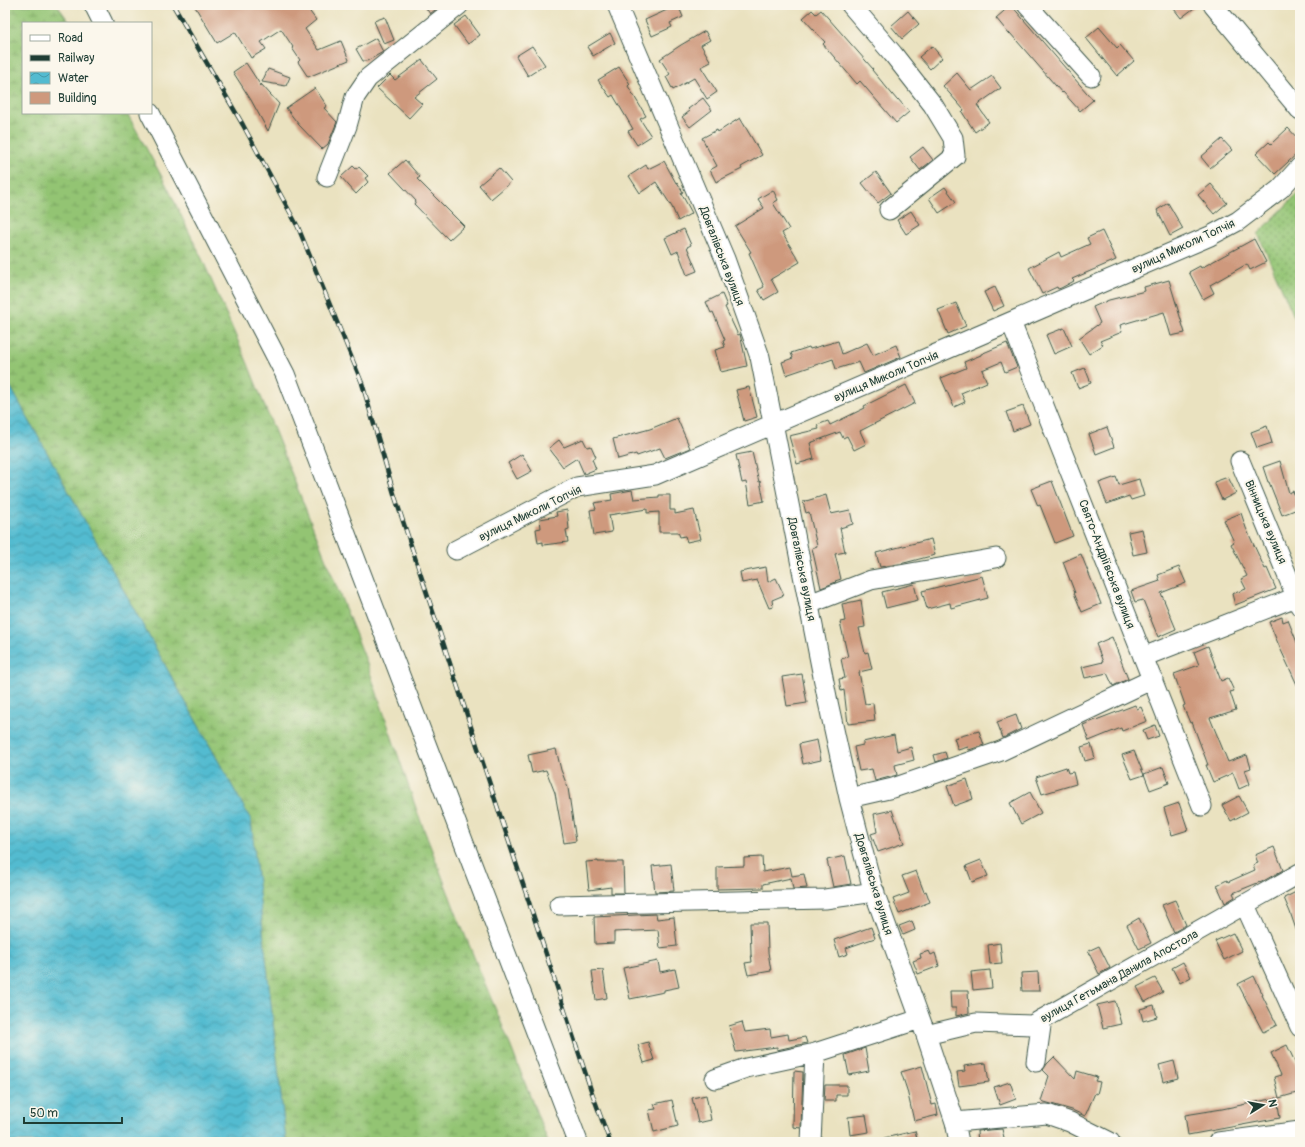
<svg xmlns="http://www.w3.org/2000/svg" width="1305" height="1147" font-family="Pangolin,sans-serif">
  <defs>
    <pattern id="grass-dots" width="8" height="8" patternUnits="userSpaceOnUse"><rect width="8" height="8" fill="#93c473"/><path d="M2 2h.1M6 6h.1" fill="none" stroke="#77a05f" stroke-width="1.8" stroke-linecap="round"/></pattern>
    <pattern id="wetland-marsh" width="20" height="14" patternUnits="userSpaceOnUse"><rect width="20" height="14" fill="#93c473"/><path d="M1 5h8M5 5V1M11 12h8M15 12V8" fill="none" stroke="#77a05f"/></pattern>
    <pattern id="water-waves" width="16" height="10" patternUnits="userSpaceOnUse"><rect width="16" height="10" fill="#53bbd0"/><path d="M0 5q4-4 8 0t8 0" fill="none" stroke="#49a"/></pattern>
  </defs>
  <rect width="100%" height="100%" fill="#fbf7ec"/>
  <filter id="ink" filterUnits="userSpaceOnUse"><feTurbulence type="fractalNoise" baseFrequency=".025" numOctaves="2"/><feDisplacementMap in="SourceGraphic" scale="8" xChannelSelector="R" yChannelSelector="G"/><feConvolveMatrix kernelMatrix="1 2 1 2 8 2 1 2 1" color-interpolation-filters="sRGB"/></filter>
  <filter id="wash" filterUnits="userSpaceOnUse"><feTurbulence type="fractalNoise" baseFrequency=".012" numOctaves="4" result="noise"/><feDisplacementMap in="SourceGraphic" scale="16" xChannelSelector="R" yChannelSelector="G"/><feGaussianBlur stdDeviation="0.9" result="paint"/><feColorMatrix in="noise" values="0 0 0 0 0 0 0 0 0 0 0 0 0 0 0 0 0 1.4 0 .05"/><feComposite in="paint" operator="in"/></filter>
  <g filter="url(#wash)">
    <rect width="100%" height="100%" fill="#eae2c0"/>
    <!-- grass -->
    <path fill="url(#grass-dots)" stroke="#598054" d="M1300,191v139l-42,-96z"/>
    <!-- wetland -->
    <path fill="url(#wetland-marsh)" stroke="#598054" d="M5,5h52l13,18h-47v90h104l41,75 36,75 44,101 117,294 53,156 40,104 49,119 41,105h-262l-35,-322 -246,-443z"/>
    <!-- water -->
    <path fill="url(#water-waves)" stroke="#397c82" d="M5,377l246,443 35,322h-281z"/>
    <g id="blocks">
      <!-- building -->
      <path fill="#ce997d" d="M194,5h111l11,15 -11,9 14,21 22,-9 8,19 -41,17 -10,-15 2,-2 -8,-12 1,-1 -12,-18 -20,13 5,7 -15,9 -16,-26 -18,11z
        M424,5h17l-11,9z
        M678,5l5,12 -13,6 2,4 -20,9 -7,-16z
        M1011,5l82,95 -13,11 -17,-19 -1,1 -52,-60 -1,1 -13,-16z
        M1171,5h27l-17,13z
        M812,10l4,4 5,-4 52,59 -1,1 25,30 1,-1 11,13 -13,11 -36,-42 -3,3 -34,-40 2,-2 -22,-24z
        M908,11l11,13 -17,15 -11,-13z
        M466,16l14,19 -12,9 -14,-19z
        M385,17l9,23 -10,4 -10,-23z
        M1099,27l18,21 3,-3 14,16 -17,15 -31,-38z
        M705,31l5,9 -9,5 10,17 -10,5 16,25 -10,7 -13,-21 -21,12 -7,-13 4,-3 -10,-15 21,-14z
        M610,33l5,10 -22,13 -6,-9z
        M376,38l7,14 -16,9h-4l-7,-12z
        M532,46l13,19 -17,11 -12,-20z
        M932,46l10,12 -12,11 -11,-12z
        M422,60l15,19 -23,18 8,7 -13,14 -32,-30 13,-13 5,5z
        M246,63l15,23v-2l18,20 -11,27 -17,-31 -18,-28z
        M619,67l11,17 -2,2 18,30 -6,3 11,17 -14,9 -9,-14 5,-2 -20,-34 -3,2 -12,-17z
        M268,69l22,8 -4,9 -24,-4z
        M957,73l14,17 21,-14 9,12 -24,17 12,17 -14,10 -13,-20 2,-2 -21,-24z
        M315,88l12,18 -3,2 13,14 -9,22 -6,5 -23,-24 -13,-17z
        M703,98l9,12 -22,17 -8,-10 8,-6 -2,-2z
        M740,118l22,37 -21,12 1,2 -26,13 -6,-12 7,-4 -15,-28 15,-8 1,2z
        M1288,128l12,13 -4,4 4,6 -25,23 -19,-20 13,-12 2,2z
        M1222,139l10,11 -22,18 -9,-11z
        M923,147l10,13 -13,10 -10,-13z
        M405,160l15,17 -3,2 47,47 -15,14 -35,-36 2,-3 -26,-28z
        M664,161l12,22 1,-1 6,10 -2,1 11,20 -14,8 -6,-14 -16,-25 -16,11 -11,-17 17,-11 2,4z
        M353,166l3,3 3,-2 9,9 -3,2 3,4 -12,12 -15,-17z
        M499,168l12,14 -20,17 -12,-14z
        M876,172l15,21 -13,10 -16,-20z
        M1211,184l16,19 -13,11 -16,-19z
        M945,187l11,15 -17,11 -10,-15z
        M773,190l5,10 -5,3 16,26 -7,4 18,29 -29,17 7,13 -14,8 -6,-10 6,-3 -15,-34 2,-1 -16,-26 29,-18 -6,-9z
        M1168,203l15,26 -13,7 -13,-26z
        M911,211l9,14 -14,9 -9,-14z
        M684,229l7,16 -4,2 10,24 -10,4 -9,-24 -6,3 -7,-16z
        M1102,231l14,29 -44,19 2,2 -13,7 -3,1 -1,-2 -15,7 -13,-26 30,-16 2,5 29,-13 -3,-6z
        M1254,239l12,23 -16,8 -3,-6 -37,21 4,8 -11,6 -14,-27 11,-6 1,2z
        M1169,280l16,53 -14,3 -7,-24 -44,13 2,7 -22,9 3,4 -14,9 -10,-16 21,-15 -7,-16 16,-7 36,-9 -1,-4z
        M995,287l9,19 -11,5 -9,-19z
        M722,294l5,12 -2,1 13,28 2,-1 7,32 -26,6 -6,-22 10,-3 -2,-6 2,-1 -12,-28 -2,1 -5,-11z
        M956,303l10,23 -18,8 -10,-24z
        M1064,328l8,18 -18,8 -8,-19z
        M838,341l4,13 25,-11 6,12 23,-10 5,12 -37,16 -5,-11 -23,7 -3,-10 -47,16 -4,-13 11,-4 -2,-5 18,-6 1,2z
        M1007,343l10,24 -12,5 -4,-10 -19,8 5,12 -26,11 4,9 -11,5 -13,-29 25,-10 -2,-6 17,-7v-1z
        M1085,368l6,15 -13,5 -6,-15z
        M906,385l9,18 -55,28 6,13 -12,6 -7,-14 -4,2 -3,-6 -30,11 4,16 -17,5 -8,-28 30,-7 -2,-4 11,-4 2,4 35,-17 -1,-2z
        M749,387l8,30 -13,4 -8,-31z
        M1023,406l7,18 -17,7 -7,-19z
        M677,418l13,30 -25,10 -5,-10 -23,8 -1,-2 -18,5 -5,-20 37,-10z
        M1267,426l5,17 -15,5 -6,-16z
        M1107,427l7,20 -18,7 -7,-20z
        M583,439l4,8 4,-1 5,11 -4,2 4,10 -12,5 -7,-16 -14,9 -14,-19 10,-8 5,7z
        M752,452l7,30 1,-1 4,20 -14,3 -4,-22 -4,1 -6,-28z
        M522,454l10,17 -15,8 -9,-16z
        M1280,461l9,32 4,-2 7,17 -18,7 -13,-33h-1l-5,-15z
        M1116,477l3,8 20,-6 5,17 -13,4 -2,-4 -22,8 -8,-21z
        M1228,477l8,16 -14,7 -8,-18z
        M1052,481l21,55 -18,7 -15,-38 -2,1 -7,-17z
        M632,490l2,9 25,-2v-2h11v15h5v4l19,-4 7,29 -14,3 -2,-6 -5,1 -2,-5h-19v-20l-12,1v-4l-38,6 3,17 -18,3 -4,-25 6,-1 -2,-6 18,-3 -1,-6z
        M826,495l5,19 19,-4 3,14 -13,4 5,24 -10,2 6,25 -6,2 1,1 -15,6 -9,-40 5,-2 -8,-34 -3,1 -3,-11z
        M567,510l2,19 -3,1 2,12 -25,3v-3l-5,1 -2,-14 5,-1 -1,-9 17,-3 -1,-4z
        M1241,513l5,15 19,41 2,-1 9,21 -41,16 -3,-11 14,-5 -5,-10 6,-3 -16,-32 3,-2 -10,-22z
        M1142,529l5,23 -14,3 -5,-23z
        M931,539l4,16 -31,8 -24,4 -4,-14z
        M1081,554l20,50 -19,8 -8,-19h1l-12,-31z
        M766,567l2,15 8,-4 8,17 -12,5 1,7 -4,1 -12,-28 -15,3 -2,-11z
        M1179,567l7,16 -25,10 15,36 -18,8 -15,-37 -8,2 -4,-11 29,-10 -2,-6z
        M982,576l6,22 -37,10 -1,-5 -23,6 -5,-18z
        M914,584l4,16 -32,8 -4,-16z
        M861,600l4,27 -6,1 6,25 3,-1 4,17 -13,3 6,32 8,-1 2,18 -27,3 -4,-34 -3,1 -2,-12 6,-1 -4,-19 7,-2 -8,-35 5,-1 -3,-17z
        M1282,617l1,5 5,-2 12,30v41l-20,-43 -11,-26z
        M1112,637l16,42 -15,7 -6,-13 -22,5 -3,-11 21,-5 -7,-18z
        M1208,646l13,35 7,-3 6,13 -4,1 6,18 -26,8 18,44 19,-7 4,13 -6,2 5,14 -11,5 -6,-16 -20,9 -7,-17h2l-16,-43 -2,1 -7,-17 2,-1 -11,-31 25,-9 -5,-13z
        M802,674l5,29 -20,3 -5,-29z
        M1135,705l2,4 4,-2 6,14 -25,10 -1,-3 -32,13 -6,-16z
        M1016,715l5,14 -18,9 -6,-16z
        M1155,725l4,11 -12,4 -4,-10z
        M979,731l5,14 -15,5 -1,-3 -10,3 -4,-12z
        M894,735l3,16 14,-4 3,13 -19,5 2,10 -22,6 -3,-12 -13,2 -5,-24 9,-2v-3z
        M817,740l4,20 -18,4 -4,-20z
        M1091,744l4,14 -10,3 -4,-14z
        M556,749l5,21 7,18 8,53 -12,2 -9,-50 -9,-23 -14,3 -4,-18z
        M1134,751l10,24 -12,4 -10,-24z
        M945,752l2,6 -11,4 -2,-7z
        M1066,767l2,6 5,-1 3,12 -34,10 -6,-17z
        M1163,767l6,16 -19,7 -6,-16z
        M967,779l6,20 -19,7 -7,-20z
        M1030,792l11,21 -20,11 -11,-21z
        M1239,796l9,16 -17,9 -9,-16z
        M1179,803l9,27 -16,5 -8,-27z
        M892,810l12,33 -26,9 -7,-18 6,-2 -3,-18z
        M1274,847l9,23 -23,13v-1l-27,11 2,4 -10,6 -8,-18 10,-5 1,2 27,-12 -2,-5 5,-2 -3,-8z
        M845,856l6,28 -18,3 -6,-27z
        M762,857l1,15 27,-5 2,9 12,-2 3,14 -14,1 -2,-11 -28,6v4l-46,1v-22l27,-1v-8z
        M981,860l7,16 -16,6 -6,-16z
        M598,861v1h25l1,31h-13v-6l-22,3 -3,-28z
        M671,864l3,27 -19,1 -3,-26z
        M916,871l8,21 2,-1 4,11 -31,12 -6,-15 16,-6 -7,-17z
        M1300,890v44l-2,1 -8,-23 -6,-14z
        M1175,900l11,25 -12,7 -12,-27z
        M656,914l1,5 17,-2 3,29 -17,2 -2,-18 -44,2v11l-19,1 -1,-27z
        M1139,918l12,25 -12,6 -12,-24z
        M912,921l3,9 -12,5 -4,-9z
        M750,923h17l1,29 3,19 -23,4 -3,-12 7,-1 -1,-8z
        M871,927l4,11 -29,10 2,6 -9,3 -5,-17z
        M1233,933l9,18 -18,9 -9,-19z
        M1000,943l2,20 -12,1 -2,-19z
        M1099,946l11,22 -11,6 -11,-23z
        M929,951l2,4 4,-2 4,13 -21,8 -5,-13 8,-3 -1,-4z
        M658,961l2,11 15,-3 4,18 -15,3v2l-34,7 -7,-31z
        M1183,962l8,15 -11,6 -8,-15z
        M603,970l4,28 -11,2 -4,-29z
        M990,970l2,18 -19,2 -2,-18z
        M1038,972l1,19h-17l-1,-18z
        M1254,976l9,19h-1l15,30 -14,7 -25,-48z
        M1155,978l8,14 -18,10 -8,-15z
        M950,991h18l1,22 -13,3v-8h-5z
        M1115,1001l6,23 -18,4 -6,-23z
        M1154,1005l3,12 -14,4 -3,-12z
        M742,1022l3,10 25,-3 1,8 17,-3 1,6 16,-3 2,6 -30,7v-3l-41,5 -7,-26z
        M648,1042l6,18 -10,3 -6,-18z
        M1287,1045l13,28v19l-21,6 -5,-21 7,-2 -10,-22z
        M865,1048l4,23 -20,4 -4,-20z
        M1054,1057l21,22 2,-8 20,6 -2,4 5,1 -3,12 -2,-1 -10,23 -13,-6 -31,-9 8,-25 -6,-6 4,-6z
        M1174,1061l4,17 -15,4 -4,-17z
        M986,1063l3,19 -30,4 -2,-14 8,-1 -1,-5z
        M922,1066l10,39 4,-1 2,11 -24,6 -7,-31 -6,-18z
        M794,1071l9,1 -2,56 -8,-1z
        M1010,1082l6,17 -16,6 -6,-18z
        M825,1085h22v10h-11v6h-12z
        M706,1095l5,25 -13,3 -6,-25z
        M1277,1098l3,20 -92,17 -3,-20 37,-6 34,-7z
        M672,1100l6,26 -24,6 -5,-22 7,-1 -2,-5z
        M866,1115l3,17 -19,3 -2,-18z
        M1002,1129l3,13h-27l-1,-11z
        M915,1131l3,11h-33l-1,-4z"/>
    </g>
  </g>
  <g filter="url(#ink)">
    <use href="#blocks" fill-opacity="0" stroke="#3d5649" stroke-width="1"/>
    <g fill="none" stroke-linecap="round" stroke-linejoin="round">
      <!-- minor casing -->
      <g stroke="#3d5649" stroke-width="21">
        <path id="minor" d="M94,5l9,18
          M617,5l108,254 35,98 68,345 21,96 23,88 54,149 29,87 4,20
          M851,5l42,49 40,51 20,33 2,18 -66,54
          M1027,5l64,71
          M1213,5l87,105
          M150,113l135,261 293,768
          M327,177l20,-51 8,-29 13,-19 91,-73
          M1011,322l191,484
          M1240,461l60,145
          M456,550l121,-63 78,-12 555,-239 28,-15 42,-32 20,-22
          M809,604l62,-24 125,-22
          M1143,657l153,-60
          M849,798l44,-10 108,-37 152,-72
          M559,905l266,-6 50,-7
          M1245,905l55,122
          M926,1035l50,-12 56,2 268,-152
          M1036,1062l6,-43
          M715,1079l31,-11 69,-15 105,-34
          M955,1122l92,-8 23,8 40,20
          M811,1142l4,-89
          M1218,1142l82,-11"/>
      </g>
      <!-- minor -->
      <use href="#minor" stroke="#fff" stroke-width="19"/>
      <!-- rail casing -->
      <g stroke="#1f3d34" stroke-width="4.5">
        <path id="rail" d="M173,5l70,120 55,102 64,156 33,114 196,593 19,52"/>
      </g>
      <!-- rail -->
      <use href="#rail" stroke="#fbf7ec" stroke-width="3" stroke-dasharray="9" stroke-linecap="butt"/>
    </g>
  </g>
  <g text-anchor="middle" stroke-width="4" stroke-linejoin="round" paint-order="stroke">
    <!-- street labels -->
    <g font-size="12" fill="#1f3d34" stroke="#fbf7ec">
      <text transform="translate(1183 246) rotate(-25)" y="4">вулиця Миколи Топчія</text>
      <text transform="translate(722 256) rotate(69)" y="4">Довгалівська вулиця</text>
      <text transform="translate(886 376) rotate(-23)" y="4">вулиця Миколи Топчія</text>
      <text transform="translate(530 513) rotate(-26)" y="4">вулиця Миколи Топчія</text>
      <text transform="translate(1266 522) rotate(67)" y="4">Вінницька вулиця</text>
      <text transform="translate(1107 564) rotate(69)" y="4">Свято-Андріївська вулиця</text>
      <text transform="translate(802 569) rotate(79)" y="4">Довгалівська вулиця</text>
      <text transform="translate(874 884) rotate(73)" y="4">Довгалівська вулиця</text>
      <text transform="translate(1119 976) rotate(-29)" y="4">вулиця Гетьмана Данила Апостола</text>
    </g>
  </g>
  <!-- margin -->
  <rect width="1305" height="1147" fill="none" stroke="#fbf7ec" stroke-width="20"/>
  <!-- legend -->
  <rect x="22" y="22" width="130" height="92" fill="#fbf7ec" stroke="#a3ada2"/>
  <rect x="30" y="35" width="20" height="6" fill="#ffffff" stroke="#a3ada2"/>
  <text x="58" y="42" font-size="12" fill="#1f3d34">Road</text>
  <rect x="30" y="55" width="20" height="6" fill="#1f3d34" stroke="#a3ada2"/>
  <text x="58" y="62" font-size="12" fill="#1f3d34">Railway</text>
  <rect x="30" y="72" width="20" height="12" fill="url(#water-waves)" stroke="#a3ada2"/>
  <text x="58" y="82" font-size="12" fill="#1f3d34">Water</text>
  <rect x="30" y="92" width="20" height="12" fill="#ce997d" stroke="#a3ada2"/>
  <text x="58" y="102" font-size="12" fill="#1f3d34">Building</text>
  <!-- north arrow -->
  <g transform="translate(1263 1105) rotate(79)" stroke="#fbf7ec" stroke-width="3" paint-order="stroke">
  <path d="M0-3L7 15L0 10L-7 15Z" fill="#1f3d34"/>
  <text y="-6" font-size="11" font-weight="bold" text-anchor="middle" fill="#1f3d34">N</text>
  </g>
  <!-- scale -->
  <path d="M24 1117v6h98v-6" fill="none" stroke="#1f3d34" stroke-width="2"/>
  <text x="30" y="1117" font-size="12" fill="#1f3d34" stroke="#fbf7ec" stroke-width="3" paint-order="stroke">50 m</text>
</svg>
